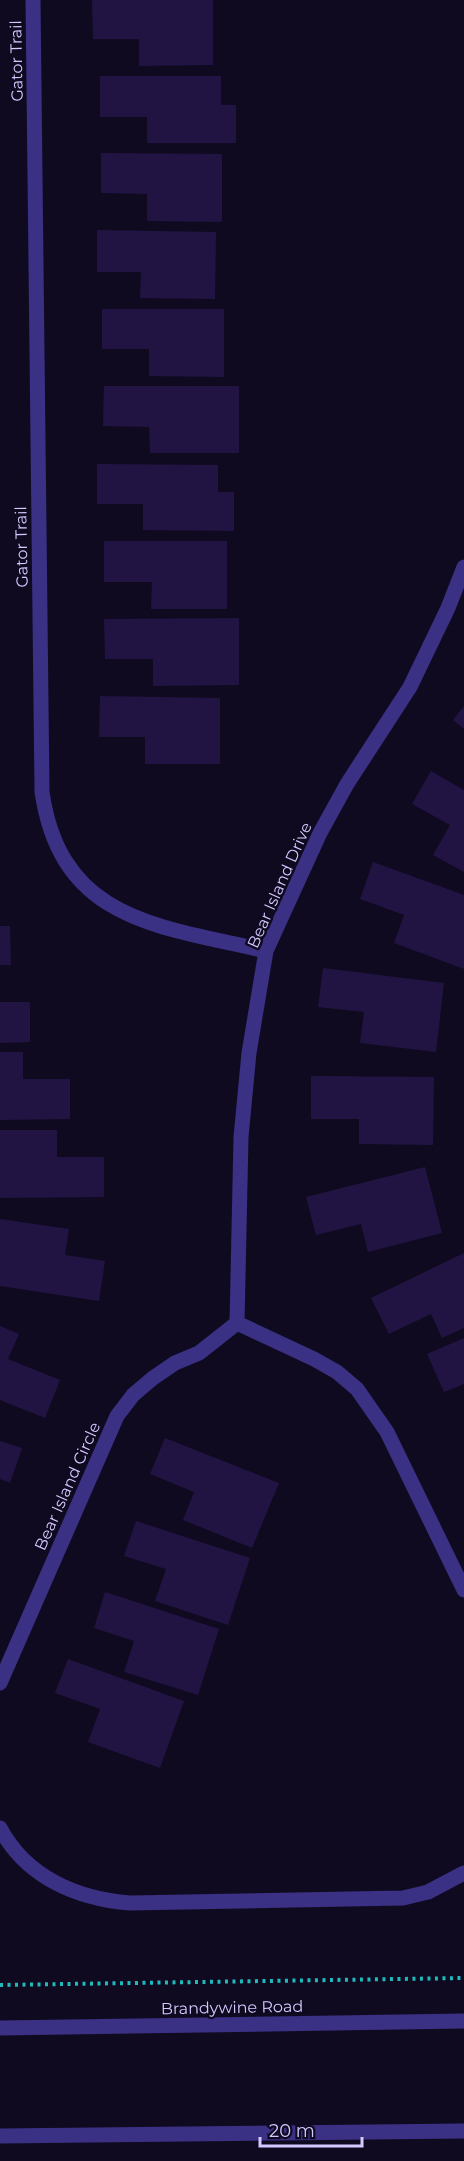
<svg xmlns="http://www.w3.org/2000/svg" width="464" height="2161" font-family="Montserrat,sans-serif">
  <rect width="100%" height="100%" fill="#100a20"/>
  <!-- building -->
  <path fill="#211443" d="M92,0h121v65l-74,1v-27h-46z
    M100,76h121v29h15v38h-89v-26h-47z
    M101,153l121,1v68l-75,-1v-27l-46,-1z
    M97,230l119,2 -1,67 -75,-1 1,-26h-44z
    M102,309h122v68l-75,-1v-27h-47z
    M104,386h135v67h-89l-1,-26 -46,-1z
    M97,464l121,1v27h16v39l-91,-1v-26h-46z
    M104,541h123v68h-76l1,-27h-48z
    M239,618v67l-86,1v-27h-48l-1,-40z
    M100,696l120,2v66h-75v-27h-46z
    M464,706v23l-11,-9z
    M431,771l33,19v82l-31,-17 17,-30 -38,-21z
    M373,862l91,33v74l-70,-26 10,-28 -44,-16z
    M0,926h10l1,39h-11z
    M323,968l121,15 -8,69 -76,-9 4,-31 -46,-5z
    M0,1002h30v40l-30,1z
    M0,1052h23v27h47v40l-70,1z
    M311,1076l123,1 -1,68 -74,-1v-25h-48z
    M0,1130h57v27h47v40l-104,1z
    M425,1167l17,66 -74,19 -7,-28 -45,11 -10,-38z
    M0,1219l69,10 -4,26 40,6 -6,40 -99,-15z
    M464,1253v75l-22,10 -11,-24 -42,20 -18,-36z
    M0,1326l19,8 -11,25 52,21 -15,38 -45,-18z
    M464,1338v46l-20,8 -17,-38z
    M165,1438l114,45 -27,65 -69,-28 11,-28 -44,-18z
    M0,1441l22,7 -12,35 -10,-4z
    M136,1521l114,37 -22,67 -73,-24 11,-32 -42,-13z
    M105,1592l114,37 -21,66 -74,-23 10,-31 -40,-13z
    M68,1659l116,42 -24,67 -72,-26 12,-33 -45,-16z"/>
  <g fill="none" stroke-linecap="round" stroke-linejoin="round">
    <!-- path -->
    <path stroke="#20b9bc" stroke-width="4" stroke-dasharray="3 4.5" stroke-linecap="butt" d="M0,1985l464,-7"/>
    <!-- service -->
    <path stroke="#3a3084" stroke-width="15" d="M0,2136l464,-5"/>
    <!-- minor -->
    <path stroke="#3a3084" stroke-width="15" d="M33,0l9,792c19,130 118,134 224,159
      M237,1323l4,-186 8,-84 17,-102 54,-118 27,-49 63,-97 38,-79 16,-41
      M237,1323l77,36 23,13 20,17 30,43 77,158
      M0,1683l117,-267 16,-21 20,-17 22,-15 24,-10 38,-30
      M0,1828c26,49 77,71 130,75l273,-5 25,-6 36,-19
      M0,2028l464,-7"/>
  </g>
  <g text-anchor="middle" stroke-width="5" stroke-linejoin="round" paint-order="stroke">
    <!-- street labels -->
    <g font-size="16" fill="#d4c9ff" stroke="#100a20">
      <text transform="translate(16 61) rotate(-91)" y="6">Gator Trail</text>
      <text transform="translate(21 547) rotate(-91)" y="6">Gator Trail</text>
      <text transform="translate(279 885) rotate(-66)" y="6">Bear Island Drive</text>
      <text transform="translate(67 1486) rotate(-66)" y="6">Bear Island Circle</text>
      <text transform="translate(232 2007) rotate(-1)" y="6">Brandywine Road</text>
    </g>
  </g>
  <!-- scale -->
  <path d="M260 2137v9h102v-9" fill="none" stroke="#d4c9ff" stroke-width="3"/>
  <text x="269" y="2137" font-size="18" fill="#d4c9ff" stroke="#100a20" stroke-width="4.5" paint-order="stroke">20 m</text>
</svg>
